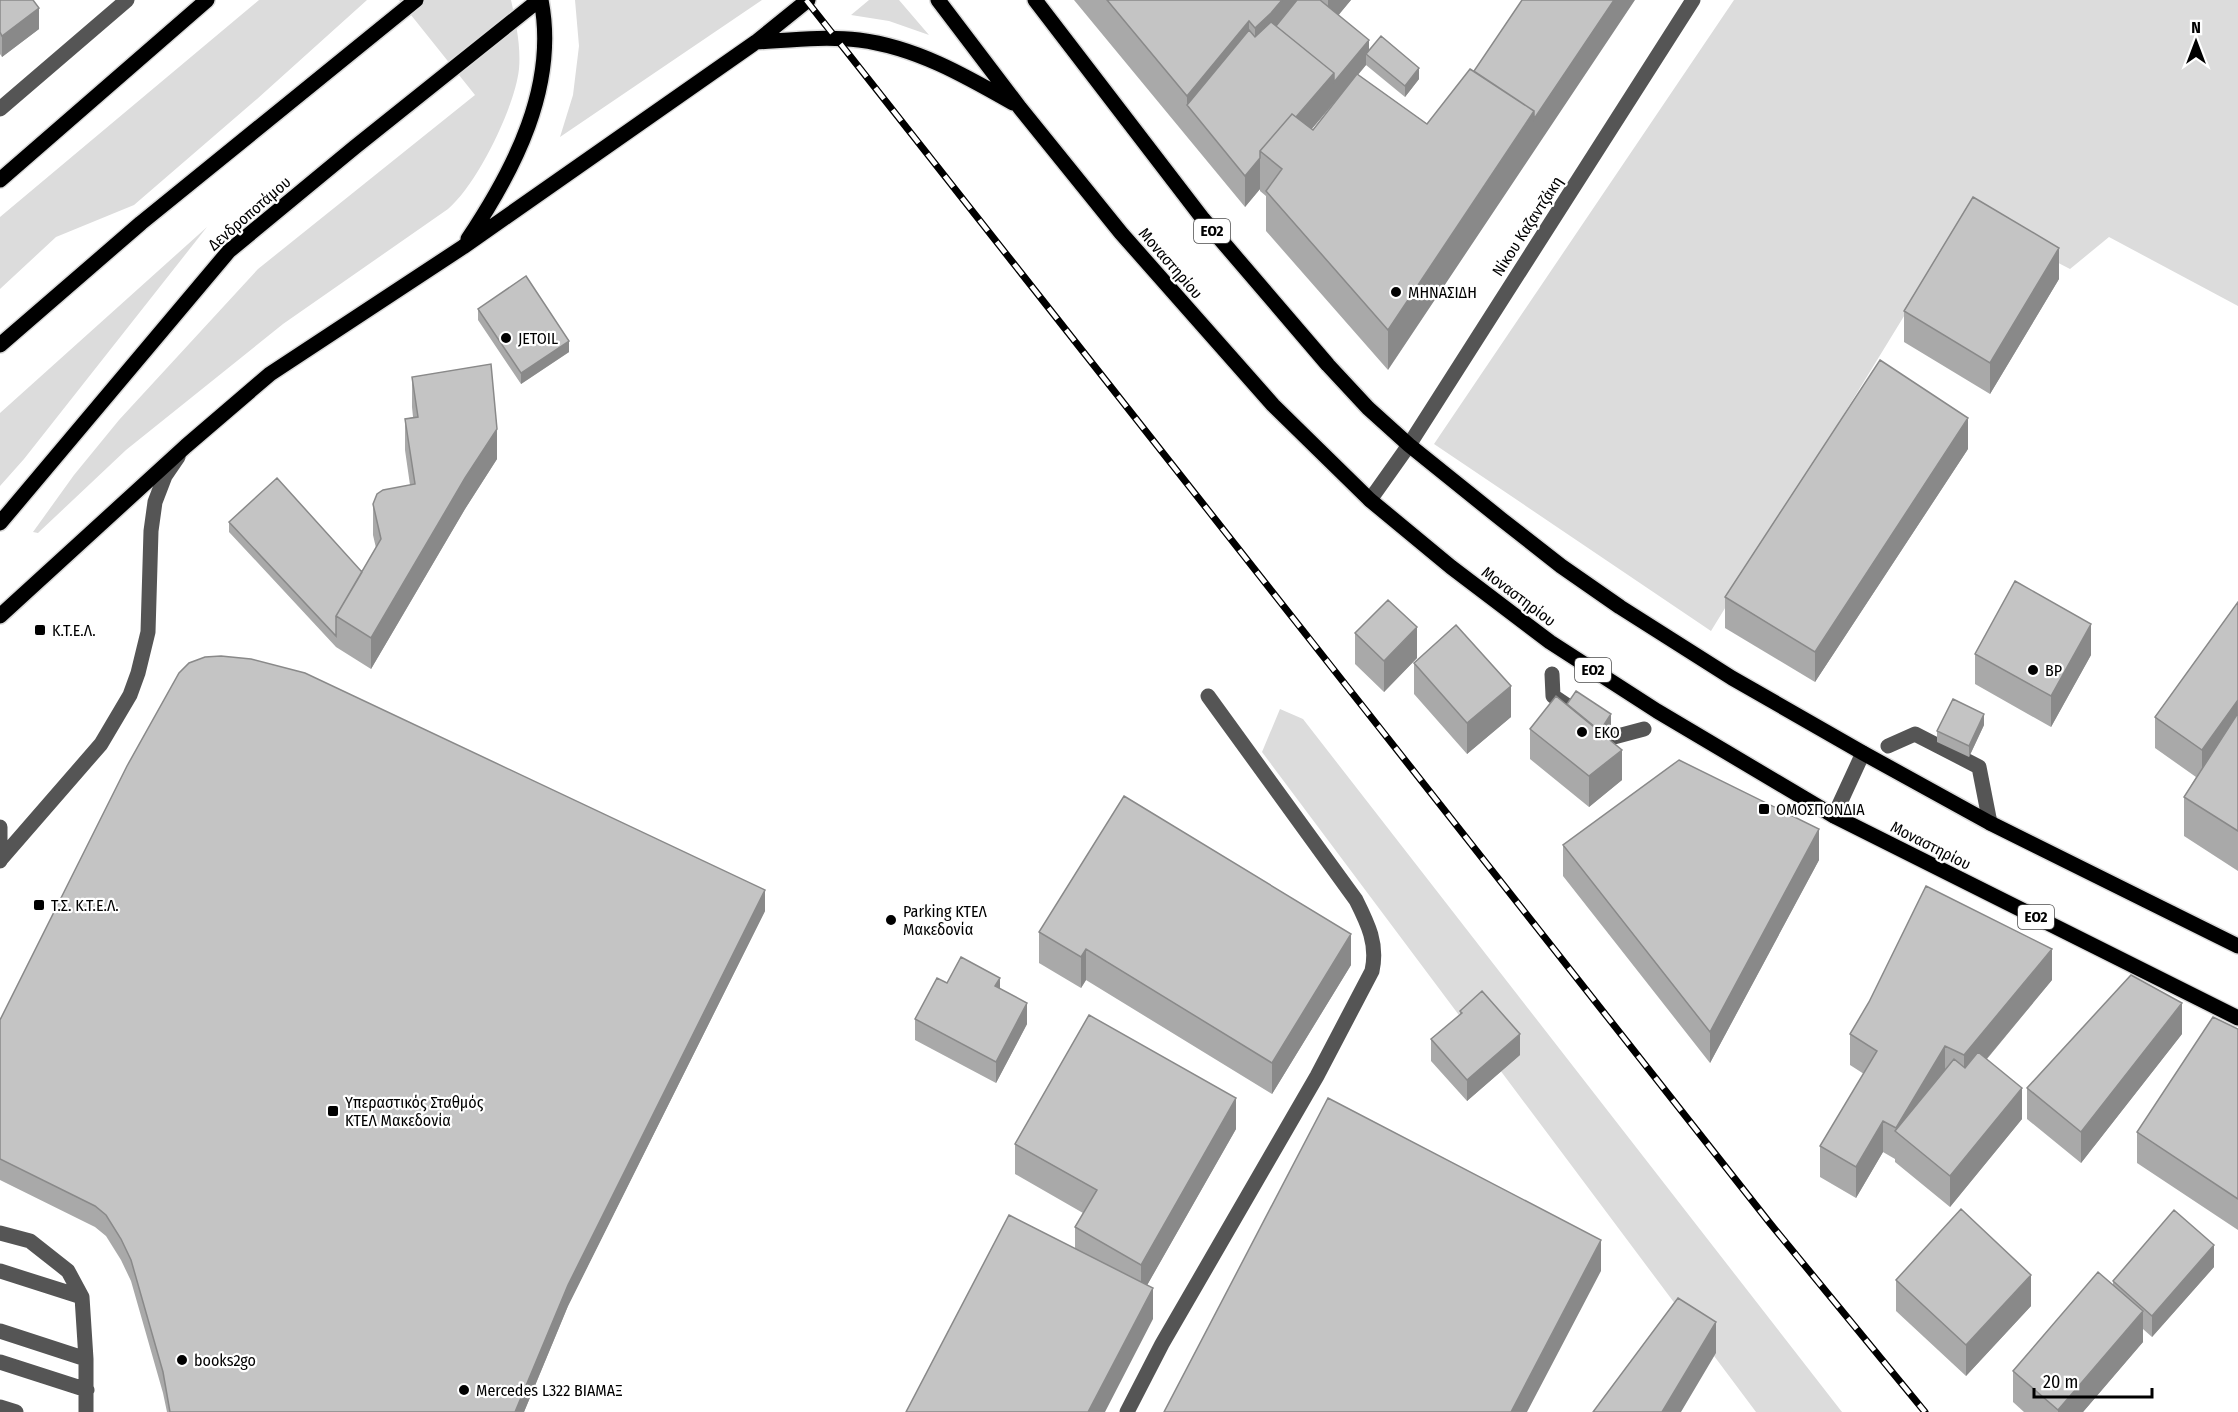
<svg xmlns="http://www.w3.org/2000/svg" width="2238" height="1412" font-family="'Fira Sans Condensed',sans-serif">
  <rect width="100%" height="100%" fill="#fff"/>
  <!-- green -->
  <path fill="#dcdcdc" d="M259,0h108l-110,99 -123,106 -78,32 -56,52v-72z
    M399,0h112c5,23 10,46 8,69 -4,38 -42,116 -71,140l-165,115 -157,126 -88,83 -5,-1 41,-57 45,-55 139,-151 217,-174z
    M575,0h187l-202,137 13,-42 6,-49z
    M869,0h30l30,35 -40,-14 -38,-6z
    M1734,0h504v306l-129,-69 -39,32 -104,-54 -255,416 -277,-187z
    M207,227l-183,232 -24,27v-73z
    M1280,709l23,10 539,693h-86l-494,-660z"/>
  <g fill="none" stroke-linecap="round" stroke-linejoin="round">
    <!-- major casing -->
    <g stroke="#dbdbdb" stroke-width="18">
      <path id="major" d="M938,0l82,108 101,125 152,172 97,95 81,67 99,75 107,69 177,105 404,202
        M1035,0l168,219 125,146 40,43 41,37 92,74 60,47 59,41 112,71 131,75 127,70 248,123
        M756,42c34,-2 69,-6 103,-2 56,7 105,35 154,63
        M0,180l207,-180
        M468,239c46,-69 90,-153 73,-239
        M0,345l141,-122 275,-223
        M0,523l229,-272 126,-104 184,-147
        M0,616l186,-170 84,-72 193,-127 293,-205 52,-42"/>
    </g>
    <!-- minor -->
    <path stroke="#555" stroke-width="15" d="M0,109l127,-109
      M1370,500l39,-55 284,-445
      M1552,674l1,22 61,41 30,-8
      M1888,746l27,-12 64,33 11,56
      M1834,816l29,-63
      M0,827v34
      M1,859l100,-115 29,-49 8,-22 10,-41 3,-101 4,-29 10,-26 13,-19
      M0,1233l30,8 38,30 14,26 4,62v53
      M0,1271l82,26
      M0,1331l86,28
      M0,1362l87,28
      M0,1407l16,5
      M1127,1412l35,-68 155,-268 55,-105c6,-27 -4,-47 -16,-71l-148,-204"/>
    <!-- major -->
    <use href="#major" stroke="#000" stroke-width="15"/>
    <!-- rail casing -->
    <g stroke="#000" stroke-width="7">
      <path id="rail" d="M806,0l963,1222 156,190"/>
    </g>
    <!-- rail -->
    <use href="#rail" stroke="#fff" stroke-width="4.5" stroke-dasharray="14" stroke-linecap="butt"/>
  </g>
  <!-- wall -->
  <path fill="#a9a9a9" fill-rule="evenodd" d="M0,0l39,29 -37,28 -2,-3z
    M1074,0h277l-13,15 31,35 50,29 -14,18 -39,-32 -8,10 69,49 -39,246 -122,-139v-35l-6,-5v-2l-15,18zM1344,91l-31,39 -1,-1z
    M2059,279l-69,115 -86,-52v-31z
    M478,309l91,43 -48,32 -43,-64z
    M412,377l85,82 -32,50 -94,160 -35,-22 -107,-115v-10l133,50 14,-24 -3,-13v-31l37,-19 -5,-35v-31l8,-2 -1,-10z
    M1968,449l-153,233 -90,-54v-31z
    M2238,602v269l-54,-35v-39l12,-20 -41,-29v-31z
    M1355,633l62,25 -33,34 -29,-28z
    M1975,654l116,1 -40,72 -76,-43z
    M1414,663l97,54 -44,37 -53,-60z
    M1611,725l-7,10 18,45 -33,27 -59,-48v-30z
    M1984,725l-15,32 -32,-15v-11z
    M1563,845l256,15 -109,203 -147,-187z
    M765,911l-197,395 -44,106h-357l-4,-19 -32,-112 -10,-21 -15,-24 -11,-9 -95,-47v-160z
    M1039,932l312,33 -79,129 -186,-114 -5,8 -42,-25z
    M2052,980l-65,79 35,60 -72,88 -55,-45v-3l-12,-7 -27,46 -36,-21v-31l44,-72 -14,-9v-31z
    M947,983l53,6 27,35 -31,59 -81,-43v-21z
    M1460,1011l60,44 -53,46 -36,-40v-22l29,-24z
    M2238,1029v201l-101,-67v-31z
    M2182,1034l-101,129 -54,-44v-31z
    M1236,1129l-89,156 6,34 -78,-70v-22l8,-14 -68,-39v-30z
    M2214,1267l-62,70 -9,-8v13l-60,70h-59l-11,-10v-31l100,-86v-4z
    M1896,1280l135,26 -65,70 -70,-65z"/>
  <!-- shaded-wall -->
  <path fill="#898989" d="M1282,0h24l-51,67v-39z
    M1328,0h23l-23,28z
    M1614,0h21l-247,370v-40l146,-219z
    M39,8v21l-37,28v-21z
    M1249,21v40l-62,44v-9z
    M1369,40v16l-3,-2v11l-86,101 -16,-12 70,-81z
    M1419,68v11l-14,18v-11z
    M1260,158v31l-15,18v-31z
    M2059,248v31l-69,115v-31z
    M569,341v11l-48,32v-11z
    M1968,418v31l-153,233v-30z
    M497,429v30l-32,50 -94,160v-31l94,-160z
    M2091,624v31l-40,72v-31z
    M1417,627v31l-33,34v-31z
    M1511,686v31l-44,37v-31z
    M2238,700v31l-36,50v-31z
    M1611,714v11l-13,20v-11z
    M1984,714v11l-15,32v-11z
    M1622,750v30l-33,27v-31z
    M1819,829v31l-109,203v-31z
    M765,890v21l-197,395 -44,106h-9l53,-127z
    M1351,934v31l-79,129v-31z
    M1086,949v31l-5,8v-31z
    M2052,949v31l-88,106v-31z
    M1000,978v21l-5,-13z
    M1027,1003v21l-31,59v-21z
    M2182,1003v31l-101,129v-31z
    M1520,1034v21l-53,46v-21z
    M1945,1046v31l-49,54v-3z
    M2022,1088v31l-72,88v-31z
    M1236,1098v31l-95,167v-31z
    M1883,1121v31l-27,46v-31z
    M1601,1240v31l-74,141h-16z
    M2214,1245v22l-62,70v-21z
    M2031,1275v31l-65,70v-31z
    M1153,1288v31l-48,93h-17z
    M2143,1311v31l-60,70h-25v-2z
    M1716,1322v31l-35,59h-19z"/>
  <!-- building -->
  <path fill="#c4c4c4" stroke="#898989" stroke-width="1.5" d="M0,0h33l6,8 -37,28 -2,-4z
    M1107,0h175l-11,13 -16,15 -6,-7 -62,75z
    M1297,0h23l49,40 -35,42v-9l-58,-47z
    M1522,0h92l-80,119v-8l-60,-40z
    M1271,22l63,51 -38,44 -4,-3 -32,37v7l-15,18 -58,-71 62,-75 6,7z
    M1381,36l38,32 -14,18 -39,-32z
    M1470,69l64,42 -146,219 -122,-139 16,-22 -22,-18 32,-37 21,16 44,-56 70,50z
    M1973,197l86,51 -69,115 -86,-52z
    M526,276l43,65 -48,32 -43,-64z
    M1880,360l88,58 -153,234 -90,-55z
    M491,364l6,65 -32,49 -94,160 -35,-22 45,-77 -8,-35 4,-10 6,-4 32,-6 -10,-65 13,-2 -6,-40z
    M277,478l85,94 -26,44v20l-107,-114z
    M2015,581l76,43 -40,72 -76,-42z
    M1388,600l29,27 -33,34 -29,-28z
    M2238,602v98l-36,50 -47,-33z
    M1456,625l55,61 -44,37 -53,-60z
    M221,656l30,3 54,14 460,217 -197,395 -53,127h-345l-7,-40 -32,-112 -10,-21 -15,-24 -11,-9 -95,-47v-139l127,-254 52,-93 10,-10 16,-6z
    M1576,691l35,23 -11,17 -33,-27z
    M1556,696l66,54 -33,26 -59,-47z
    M1953,699l31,15 -15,32 -32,-15z
    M2238,713v118l-54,-34z
    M1679,760l140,69 -109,203 -147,-187z
    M1124,796l227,138 -79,129 -186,-114 -5,8 -42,-25z
    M1926,886l126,63 -88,106 -19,-9 -49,82 -13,-7 -27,46 -36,-21 57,-95 -27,-17 19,-32z
    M961,957l39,21 -5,8 32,17 -31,59 -81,-43 22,-41 10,5z
    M2131,975l51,28 -101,129 -54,-44z
    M1482,991l38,43 -53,46 -36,-41 31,-26 -2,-2z
    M1089,1015l147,83 -95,167 -66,-38 22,-37 -82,-46z
    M2213,1017l25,12v170l-101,-67z
    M1978,1052l44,36 -72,88 -55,-45 59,-72 11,9z
    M1328,1098l273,142 -90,172h-347z
    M1961,1209l70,66 -65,70 -70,-65z
    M2174,1210l40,35 -62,71 -39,-35z
    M1009,1215l144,73 -65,124h-182z
    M2098,1272l45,39 -85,99 -45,-39z
    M1678,1298l38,24 -54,90h-69z"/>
  <!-- markers -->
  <g fill="#000" stroke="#fff" stroke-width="2">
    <circle cx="1396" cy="292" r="6"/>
    <circle cx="506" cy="338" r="6"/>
    <rect x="34" y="624" width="12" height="12" rx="3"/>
    <circle cx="2033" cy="670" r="6"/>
    <circle cx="1582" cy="732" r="6"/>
    <rect x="1758" y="803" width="12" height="12" rx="3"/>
    <rect x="33" y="899" width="12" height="12" rx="3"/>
    <circle cx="891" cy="920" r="6"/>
    <rect x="327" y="1105" width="12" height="12" rx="3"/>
    <circle cx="182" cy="1360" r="6"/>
    <circle cx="464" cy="1390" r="6"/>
  </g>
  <g text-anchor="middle" stroke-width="4.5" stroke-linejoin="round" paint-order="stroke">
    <!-- shield labels -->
    <g fill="#fff" stroke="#4c4c4c" stroke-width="1.5">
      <rect x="1194" y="219" width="36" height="24" rx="4.5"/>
      <rect x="1575" y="658" width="36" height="24" rx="4.5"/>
      <rect x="2018" y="905" width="36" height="24" rx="4.5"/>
    </g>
    <g font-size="15" font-weight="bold" fill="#000">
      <text x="1212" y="236">ΕΟ2</text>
      <text x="1593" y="675">ΕΟ2</text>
      <text x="2036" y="922">ΕΟ2</text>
    </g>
    <!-- street labels -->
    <g font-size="16" fill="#000" stroke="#fff">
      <text transform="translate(249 213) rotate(-41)" y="6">Δενδροποτάμου</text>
      <text transform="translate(1527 226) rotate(-57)" y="6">Νίκου Καζαντζάκη</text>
      <text transform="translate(1171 263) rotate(49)" y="6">Μοναστηρίου</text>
      <text transform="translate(1519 596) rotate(37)" y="6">Μοναστηρίου</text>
      <text transform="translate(1931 845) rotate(27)" y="6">Μοναστηρίου</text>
    </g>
    <!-- poi labels -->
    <g font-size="16" fill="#000" stroke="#fff" text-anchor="start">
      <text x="1408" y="298">ΜΗΝΑΣΙΔΗ</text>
      <text x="518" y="344">JETOIL</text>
      <text x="52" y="636">Κ.Τ.Ε.Λ.</text>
      <text x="2045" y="676">BP</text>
      <text x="1594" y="738">EKO</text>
      <text x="1776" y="815">ΟΜΟΣΠΟΝΔΙΑ</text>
      <text x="51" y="911">Τ.Σ. Κ.Τ.Ε.Λ.</text>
      <text x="903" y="917">Parking ΚΤΕΛ<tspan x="903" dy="18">Μακεδονία</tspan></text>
      <text x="345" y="1108">Υπεραστικός Σταθμός<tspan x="345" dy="18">ΚΤΕΛ Μακεδονία</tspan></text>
      <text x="194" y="1366">books2go</text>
      <text x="476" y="1396">Mercedes L322 ΒΙΑΜΑΞ</text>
    </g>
  </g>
  <!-- north arrow -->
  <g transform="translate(2196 42)" stroke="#ffffff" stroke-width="4.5" paint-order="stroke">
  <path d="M0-4.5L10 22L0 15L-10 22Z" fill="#000000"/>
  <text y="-9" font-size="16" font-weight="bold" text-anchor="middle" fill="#000000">N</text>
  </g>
  <!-- scale -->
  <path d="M2034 1388v9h118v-9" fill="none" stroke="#000000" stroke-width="3"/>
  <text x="2043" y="1388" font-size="18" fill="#000000" stroke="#ffffff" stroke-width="4.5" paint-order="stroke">20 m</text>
</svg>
